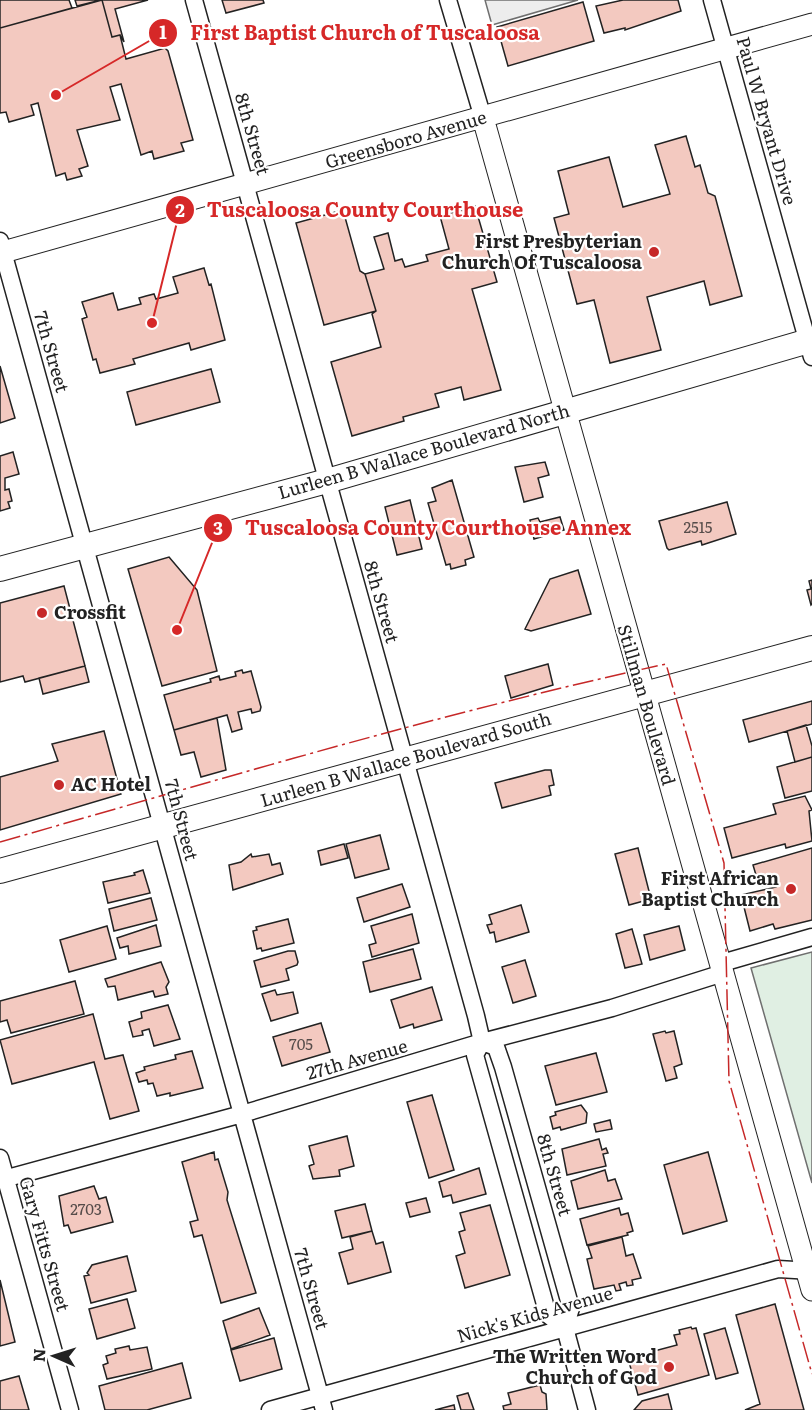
<svg xmlns="http://www.w3.org/2000/svg" width="812" height="1410" font-family="Literata,serif">
  <rect width="100%" height="100%" fill="#fff"/>
  <!-- green -->
  <path fill="#e0efe3" stroke="#6f6f6f" stroke-width="1.5" d="M812,952v231l-61,-215z"/>
  <!-- parking -->
  <path fill="#ededed" stroke="#6f6f6f" stroke-width="1.5" d="M485,0h93l-86,25z"/>
  <!-- building -->
  <path fill="#f3c9c0" stroke="#222" stroke-width="1.5" d="M0,0h69l3,8 -72,20z
    M75,0h26l-24,6z
    M102,0l10,37 8,-2 6,24 39,-11 3,3 25,89 -12,3 3,8 -30,8 -2,-8 -11,4 -20,-71 -11,3 10,33 -43,10 11,36 -9,3 3,7 -15,4 -2,-7 -9,3 -18,-73 -7,2 3,10 -25,7 -3,-10 -6,1v-85z
    M102,0h46l-33,9 9,33 -4,-7 -8,2z
    M222,0h41l1,3 -38,10z
    M623,0h55l3,11 -56,19v-2l-21,5 -8,-27z
    M583,2l11,39 -86,25 -11,-39z
    M686,136l9,31 5,-2 8,28 7,3 27,100 -32,9 -6,-24 -57,16 14,53 -51,13 -16,-63 -17,4 -23,-86 15,-4 -11,-43 51,-14 14,50 47,-13 -15,-49z
    M475,206l22,76 -25,7 29,101 -37,10 -3,-13 -26,7 4,13 -36,10 1,4 -52,15 -21,-74 50,-15 -9,-33 4,-3 -11,-37 19,-5 -10,-32 14,-4 7,28 7,-2 3,8 23,-6 -2,-6 23,-6 -9,-33z
    M343,210l17,61 5,3 11,37 -52,14 -28,-102z
    M204,268l5,17 2,-1 14,56 -34,10 -2,-7 -56,16 2,5 -35,9 -4,-14 -3,1 -11,-41 5,-2 -5,-15 31,-9 5,17 23,-6 -2,-6 7,-2 8,-2 2,5 22,-6 -5,-16z
    M0,366l15,52 -15,5z
    M211,369l9,33 -84,23 -9,-33z
    M13,452l6,22 -14,4v12l4,-1 3,12 -4,1 2,6 -10,3v-55z
    M545,462l4,13 -11,3 5,19 -19,5 -9,-35z
    M452,480l22,77 -9,3 1,5 -15,4 -1,-5 -4,1 -18,-62 8,-2 -4,-13z
    M410,500l12,49 -25,6 -12,-48z
    M727,502l9,32 -34,11 -1,-4 -32,9 -2,-2 -8,-27z
    M560,517l4,13 -30,9 -4,-19 8,-2 2,4z
    M169,557l28,33 20,81 -55,15 -34,-117z
    M578,570l13,44 -60,17 -6,-2 25,-50z
    M812,580v24l-1,1 -4,-15 4,-1 -2,-8z
    M64,586l21,80 -60,16 -2,-6 -23,6v-79z
    M548,664l5,21 -42,13 -6,-22z
    M85,666l4,16 -46,12 -4,-16z
    M242,670l1,3 8,-2 10,36 -1,4 -8,2 -1,-4 -13,3 4,17 -10,3 -5,-17 -53,15 -10,-35 47,-13 -1,-3 9,-3 1,4 16,-4 -1,-4z
    M812,701v23l-63,18 -6,-22z
    M217,718l9,52 -25,7 -7,-25 -13,3 -7,-25z
    M806,725l6,21v11l-17,5 -8,-31z
    M104,731l17,63 -121,36v-53l58,-16 -6,-17z
    M812,757v34l-27,7 -8,-31z
    M545,770h6l3,15 -5,1 2,9 -49,13 -7,-25z
    M805,796l7,14 -3,1 3,30 -26,7 -1,-4 -53,14 -8,-30 52,-14 -3,-10z
    M380,835l9,34 -34,9 -9,-34z
    M344,844l4,14 -27,7 -3,-14z
    M638,848l13,51 -22,6 -14,-51z
    M812,848v72l-37,9 -2,-5 -23,7 -9,-36 35,-8 -1,-4 -12,3 -1,-2 -3,1 -6,-20z
    M251,854l1,3 17,-3 3,11 8,-2 3,11 -50,16 -4,-25 12,-3z
    M143,870l7,23 -42,10 -5,-21 32,-7 -1,-2z
    M402,884l8,23 -46,15 -7,-24z
    M151,898l6,22 -43,11 -5,-22z
    M521,905l8,27 -33,10 -2,-10 -4,1 -3,-8 5,-1 -3,-9z
    M412,914l7,29 -47,14 -3,-12 7,-2 -5,-17z
    M288,919l6,24 -32,8 -1,-3 -4,1 -4,-18 4,-1 -1,-3z
    M156,925l5,21 -32,8 -1,-8 -8,2 -3,-10z
    M107,926l9,33 -47,13 -9,-32z
    M679,926l6,24 -35,10 -6,-25z
    M632,929l10,35 -17,4 -9,-34z
    M413,949l8,30 -51,13 -7,-30z
    M288,951h7l3,11 -1,3 -11,4 3,11 -28,7 -7,-26z
    M525,960l11,36 -23,7 -11,-36z
    M161,962l8,20 -3,5 2,7 -13,3 -2,-6 -35,9 -3,-14 -7,1 -3,-8z
    M75,981l9,33 -73,19 -4,-13 -7,2v-21z
    M432,987l10,33 -28,8 -1,-4 -13,4 -9,-28z
    M275,990l2,5 16,-3 5,21 -27,8 -9,-27z
    M168,1005l12,34 -26,7 -5,-17 -7,2 1,4 -10,2 -4,-15 13,-4 -1,-6z
    M93,1014l12,45 18,-4 16,56 -29,8 -16,-57 -82,22 -12,-44z
    M321,1023l9,29 -48,14 -9,-29z
    M665,1031l1,2 8,-2 8,33 -8,3 3,11 -11,3 -13,-47z
    M192,1051l11,37 -33,8v-3l-13,3 -4,-13 -5,1 -1,-4 -8,2 -3,-9 9,-3 -1,-3 32,-8 -1,-4z
    M596,1053l11,39 -51,13 -11,-39z
    M432,1095l22,75 -25,8 -22,-76z
    M581,1105l6,8 -1,10 -25,7 -1,-3 -7,2 -3,-12 6,-2 -1,-3z
    M610,1120l2,9 -16,3 -2,-8z
    M347,1136l7,30 -15,4 1,6 -27,3 -4,-13 5,-2 -5,-18z
    M599,1139l3,11 4,-2 2,5 -5,1 3,12 -39,9 -5,-26z
    M214,1152l1,8 3,-1 10,33 -1,8 29,93 -35,10 -19,-68 -8,2 -4,-15 8,-2 -16,-58z
    M708,1152l19,69 -44,13 -19,-69z
    M479,1168l7,26 -33,9 -2,-8 -8,2 -4,-15z
    M605,1170l3,11 7,-2 7,20 -44,10 -7,-28z
    M94,1186l5,13 7,-2 7,25 -42,11 -3,-8 -4,1 -5,-30z
    M426,1198l4,14 -20,5 -4,-14z
    M365,1204l7,27 -30,7 -7,-27z
    M490,1205l20,70 -45,13 -9,-32 9,-3 -6,-21 6,-2 -5,-17z
    M619,1208l2,7 7,-2 5,18 -6,2 1,2 -41,10 -7,-26z
    M372,1231l4,13 7,-2 8,30 -43,12 -9,-31 14,-4 -3,-12z
    M622,1237l4,19 7,-2 8,24 -9,2 1,5 -6,1 -1,-4 -7,2 2,6 -5,1 -2,-6 -20,4 -7,-30 5,-1 -4,-12z
    M127,1256l9,35 -45,12 -7,-27 5,-1 -2,-2 5,-8z
    M0,1280l15,62 -15,4z
    M127,1299l8,29 -38,11 -8,-30z
    M775,1304l29,106h-59l15,-6 -24,-89z
    M259,1308l11,27 -39,14 -8,-28z
    M691,1327l1,2 4,-1 13,47 -71,20 -10,-37 49,-13 -3,-10 6,-1 -1,-4z
    M725,1328l13,45 -22,6 -12,-45z
    M274,1338l8,31 -42,12 -9,-31z
    M129,1346l1,4 17,-3 5,22 -45,10 -4,-14 5,-2 -2,-7 10,-3 -1,-4z
    M182,1363l9,35 -44,12h-42l-6,-24z
    M19,1376l10,34h-29v-29z
    M540,1385l2,7 4,2 1,16h-43l-1,-4 8,-2 -3,-11z
    M468,1393l6,17h-13l-4,-14z
    M668,1394l4,16h-38l8,-9z
    M454,1405l1,5h-20z"/>
  <g fill="none" stroke-linecap="round" stroke-linejoin="round">
    <!-- minor casing -->
    <g stroke="#222" stroke-width="19">
      <path id="minor" d="M194,0l282,1016 6,26 -7,13 73,260 17,13
        M448,0l35,118
        M712,0l100,357
        M0,241l324,1169
        M722,963l90,-26
        M482,1042l14,5 7,20 68,241 -6,20 22,82
        M0,1158l70,252
        M0,1180l242,-66 240,-72 130,-34 111,-35
        M270,1410l508,-141 34,2"/>
    </g>
    <!-- major casing -->
    <g stroke="#222" stroke-width="23">
      <path id="major" d="M483,118c107,392 219,782 329,1172
        M0,253l812,-229"/>
    </g>
    <!-- highway casing -->
    <g stroke="#222" stroke-width="26">
      <path id="highway" d="M0,569l327,-88 485,-141
        M0,871l812,-223"/>
    </g>
    <!-- minor -->
    <use href="#minor" stroke="#fff" stroke-width="16"/>
    <!-- major -->
    <use href="#major" stroke="#fff" stroke-width="21"/>
    <!-- highway -->
    <use href="#highway" stroke="#fff" stroke-width="24"/>
    <!-- power -->
    <path stroke="#c62828" stroke-width="1.5" stroke-dasharray="21 4.5 3 4.5" stroke-linecap="butt" d="M0,842c221,-63 441,-129 666,-178l58,199 5,218 83,293"/>
  </g>
  <!-- markers -->
  <g fill="#c62828" stroke="#fff" stroke-width="2">
    <circle cx="654" cy="252" r="6"/>
    <circle cx="42" cy="613" r="6"/>
    <circle cx="59" cy="785" r="6"/>
    <circle cx="791" cy="889" r="6"/>
    <circle cx="669" cy="1367" r="6"/>
  </g>
  <g text-anchor="middle" stroke-width="4.5" stroke-linejoin="round" paint-order="stroke">
    <!-- number labels -->
    <g font-size="15" fill="#564c4a">
      <text x="698" y="533">2515</text>
      <text x="301" y="1050">705</text>
      <text x="86" y="1215">2703</text>
    </g>
    <!-- street labels -->
    <g font-size="18" fill="#222" stroke="#fff">
      <text transform="translate(766 121) rotate(74)" y="6">Paul W Bryant Drive</text>
      <text transform="translate(252 134) rotate(74)" y="6">8th Street</text>
      <text transform="translate(406 140) rotate(-16)" y="6">Greensboro Avenue</text>
      <text transform="translate(51 352) rotate(74)" y="6">7th Street</text>
      <text transform="translate(424 452) rotate(-16)" y="6">Lurleen B Wallace Boulevard North</text>
      <text transform="translate(381 602) rotate(74)" y="6">8th Street</text>
      <text transform="translate(646 705) rotate(74)" y="6">Stillman Boulevard</text>
      <text transform="translate(406 760) rotate(-16)" y="6">Lurleen B Wallace Boulevard South</text>
      <text transform="translate(181 820) rotate(75)" y="6">7th Street</text>
      <text transform="translate(357 1060) rotate(-16)" y="6">27th Avenue</text>
      <text transform="translate(554 1175) rotate(74)" y="6">8th Street</text>
      <text transform="translate(44 1244) rotate(74)" y="6">Gary Fitts Street</text>
      <text transform="translate(311 1289) rotate(74)" y="6">7th Street</text>
      <text transform="translate(535 1315) rotate(-16)" y="6">Nick's Kids Avenue</text>
    </g>
    <!-- poi labels -->
    <g font-size="18" font-weight="bold" fill="#222" stroke="#fff" text-anchor="end">
      <text x="642" y="248">First Presbyterian<tspan x="642" dy="21">Church Of Tuscaloosa</tspan></text>
      <text x="54" y="619" text-anchor="start">Crossfit</text>
      <text x="71" y="791" text-anchor="start">AC Hotel</text>
      <text x="779" y="885">First African<tspan x="779" dy="21">Baptist Church</tspan></text>
      <text x="657" y="1363">The Written Word<tspan x="657" dy="21">Church of God</tspan></text>
    </g>
  </g>
  <!-- callouts -->
  <path fill="none" stroke="#d62828" stroke-width="2" d="M56 95L163 33M152 323L180 210M177 630L218 528"/>
  <g fill="#d62828" stroke="#fff" stroke-width="2">
    <circle cx="56" cy="95" r="6"/>
    <circle cx="152" cy="323" r="6"/>
    <circle cx="177" cy="630" r="6"/>
    <circle cx="163" cy="33" r="15"/>
    <circle cx="180" cy="210" r="15"/>
    <circle cx="218" cy="528" r="15"/>
  </g>
  <g font-size="18" text-anchor="middle" font-weight="bold" fill="#fff">
    <text x="163" y="39">1</text>
    <text x="180" y="217">2</text>
    <text x="218" y="535">3</text>
  </g>
  <g font-size="20" text-anchor="middle" font-weight="bold" fill="#d62828" stroke="#fff" stroke-width="4.5" stroke-linejoin="round" paint-order="stroke">
    <text x="365" y="40">First Baptist Church of Tuscaloosa</text>
    <text x="365" y="217">Tuscaloosa County Courthouse</text>
    <text x="438" y="535">Tuscaloosa County Courthouse Annex</text>
  </g>
  <!-- north arrow -->
  <g transform="translate(54 1356) rotate(273)" stroke="#ffffff" stroke-width="4.5" paint-order="stroke">
  <path d="M0-4.5L10 22L0 15L-10 22Z" fill="#222222"/>
  <text y="-9" font-size="16" font-weight="bold" text-anchor="middle" fill="#222222">N</text>
  </g>
</svg>
